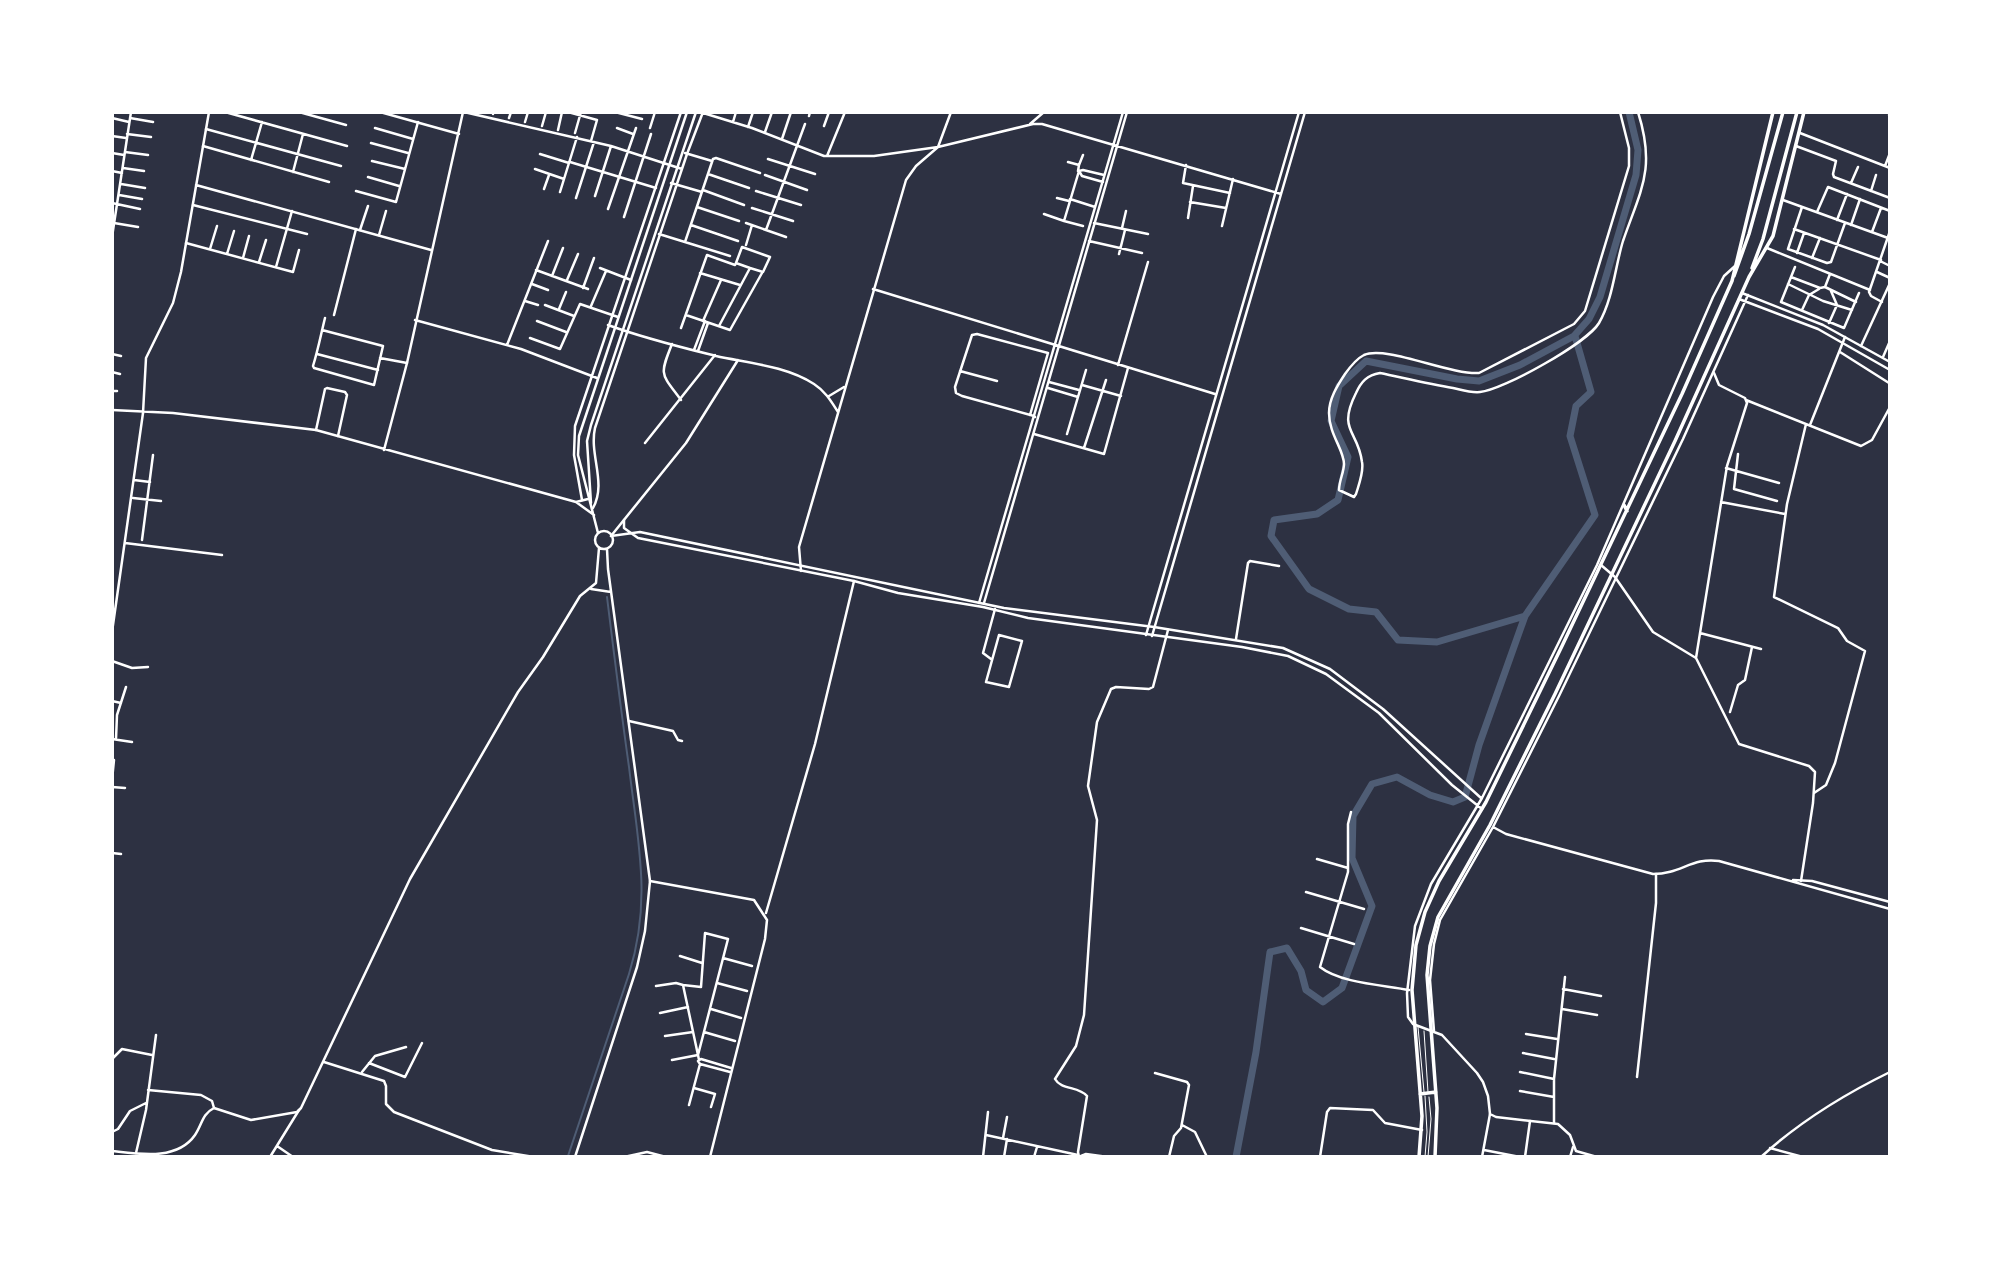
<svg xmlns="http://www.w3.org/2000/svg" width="2002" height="1269" font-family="Karla,sans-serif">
  <rect width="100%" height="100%" fill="#2d3142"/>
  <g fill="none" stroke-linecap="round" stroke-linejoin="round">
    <!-- stream -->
    <path stroke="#4f5d75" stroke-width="2" d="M568,1156l61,-182c23,-74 9,-131 0,-207 -8,-56 -15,-113 -22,-170"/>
    <!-- river -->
    <path stroke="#4f5d75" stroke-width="7" d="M1525,616l70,-101 -25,-79 6,-30 15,-14 -16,-56
      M1236,1157l20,-105 14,-100 17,-4 14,23 5,19 17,12 19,-14 30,-82 -20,-48 1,-42 19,-32 25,-7 33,18 23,7 12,-5 14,-52 46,-129 -88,26 -39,-2 -22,-28 -27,-3 -40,-20 -38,-53 3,-16 43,-6 21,-14 10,-43 -17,-36 8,-35 27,-25 91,18 22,2 41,-16 54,-29 15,-17 11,-22 36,-122 2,-25 -9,-38"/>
    <!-- service -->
    <path stroke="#fff" stroke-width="1" d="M1418,1027l6,65
      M1424,1031l4,61
      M1425,1157l2,-25 -2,-36
      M1428,1157l3,-38 -2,-22"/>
    <!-- minor -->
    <path stroke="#fff" stroke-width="2.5" d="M225,112l122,34
      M299,112l47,13
      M464,112l147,34 71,23
      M568,112l29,8 -6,21
      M615,112l27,7
      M700,112l52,16 72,28h50l64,-9 95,-23h9l239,70
      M1620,112l9,36v18l-44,145 -11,13 -95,49c-29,2 -93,-28 -115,-18 -8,4 -14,12 -19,19 -8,12 -16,25 -16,39 0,21 15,37 15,51 0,8 -5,17 -5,26l15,7 2,-3c3,-10 8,-22 6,-32 -4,-32 -25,-31 -6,-69 5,-11 11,-18 24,-20 24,5 49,11 73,15 9,2 18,5 27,4 23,-2 107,-49 119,-69 14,-24 16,-56 24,-82 18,-52 33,-72 15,-129
      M493,114v-2
      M1889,115h1
      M809,116l1,-4
      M112,118l17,4
      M130,118l23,4
      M509,118l2,-6
      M525,122l3,-10
      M733,122l3,-10
      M1030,124l14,-12
      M542,126l4,-14
      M824,126l5,-14
      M748,127l5,-15
      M375,128l38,11
      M617,128l16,6
      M650,128l5,-16
      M206,129l135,37
      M558,130l4,-18
      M765,132l7,-20
      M575,133l6,-21
      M1800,133l90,35
      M127,134l24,3
      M112,136l14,2
      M782,139l9,-27
      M371,143l37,10
      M203,146l126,36
      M1796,146l40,15 -3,13 1,3 56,21
      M125,152l23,3
      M112,153l12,2
      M685,153l27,8
      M540,154l29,9
      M827,156l18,-44
      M768,159l47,15
      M251,160l11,-38
      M372,161l33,8
      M570,162l86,26
      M1068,162l11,3 -1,6
      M1079,165l4,-10
      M1186,165l-3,18 47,10
      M1885,166l5,-13
      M123,168l21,3
      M535,169l29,10
      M112,171l10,2
      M1079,171l-15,50 19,5
      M1079,171l3,5 21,6
      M1079,171l4,-1 21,5
      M293,172l10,-38
      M708,174l41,14
      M765,175l42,15
      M368,177l31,9
      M671,183l31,9
      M1851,183l7,-16
      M121,184l24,4
      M544,189l5,-14
      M703,190l41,15
      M356,191l40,11 22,-80
      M756,191l45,14
      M1871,191l5,-16
      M560,192l17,-55
      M119,195l23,4
      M595,196l16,-50
      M576,198l18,-56
      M1057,198l12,3
      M1070,199l25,8
      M1783,200l105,38
      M1190,202l36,6
      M112,203l28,6
      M193,205l114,29
      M697,207l42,14
      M1802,207l-14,42 39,14 4,-1 14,-39
      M752,208l41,13
      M608,209l28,-81
      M1817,212l11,-25 62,24
      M1044,214l20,7
      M624,217l27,-83
      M1188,218l5,-32
      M1837,220l10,-26
      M114,223l24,4
      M746,223l40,14
      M1094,223l54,11
      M691,225l47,16
      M1851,225l9,-26
      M1222,226l11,-47
      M1122,228l4,-17
      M1794,229l87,31
      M360,230l8,-24
      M766,230l39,-106
      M1872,232l9,-24
      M659,234l71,22
      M379,235l7,-24
      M112,237l19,-125
      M1089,241l53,12
      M685,242l28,-83 3,-1 44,15
      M186,243l107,29 6,-22
      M746,245l6,-20
      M1767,248l103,42
      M210,249l7,-23
      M1797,253l7,-20
      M227,254l7,-23
      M1119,254l6,-24
      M243,258l6,-22
      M1812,258l8,-20
      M1880,261l10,5
      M259,262l7,-22
      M276,267l16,-56
      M1795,267l-14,35 63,26 15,-35
      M600,268l31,12
      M536,270l52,19
      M1877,272l13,6
      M700,273l40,12
      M552,276l11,-28
      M1791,277l29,11 5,-1 31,15
      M567,280l11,-26
      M532,284l16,6
      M1788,284l35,17 29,9
      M1825,287l5,-13
      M583,288l11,-30
      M873,289l342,105
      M525,301l13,4
      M1882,302l-11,-6 -2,-4 21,-61
      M545,305l29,11
      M591,306l15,-35
      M559,309l7,-17
      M1802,310l7,-15 10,-6
      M334,315l22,-86
      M686,315l44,15 32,-57
      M415,320l106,29 76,29
      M537,321l29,11
      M703,321l18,-41
      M1829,323l8,-18 -6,-14
      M608,325c35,13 72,22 108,31 32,7 70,10 98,28 11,7 17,17 24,28
      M719,326l31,-58 13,4 7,-15 -28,-10 -6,16 14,5
      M681,328l26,-73 28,10 1,-2
      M322,330l61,16 -9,39 -60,-17 -1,-2c5,-16 8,-32 12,-48
      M530,338l30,11 20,-45 38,13
      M672,344c-13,32 -11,29 9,56
      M507,345l41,-104
      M1861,346l29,-63
      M694,350l11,-29
      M698,351l10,-28
      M1840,352l49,31
      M112,354l9,2
      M317,354l61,16
      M1883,357l7,-16
      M380,358l27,5
      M1118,365l30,-103
      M960,371l37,10
      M112,372l8,2
      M1049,382l30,8
      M1082,385l39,11
      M1048,388l30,9
      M112,391h5
      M829,396l15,-9
      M1746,400l115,46 11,-6 18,-33
      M1030,415l18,-62 -71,-19 -5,1 -17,52 1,6 6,3 72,20 1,1
      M1806,424l-19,80 -13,93 64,31 9,13 18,10 -30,112 -9,22 -12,8
      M1810,425l35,-88
      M316,430l9,-41 2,-1 18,4 2,3 -9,41
      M1034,434l70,20 24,-86
      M1067,434l19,-64
      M645,443l70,-88
      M1084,448l22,-68
      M1738,454l-4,35 43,12
      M1726,468l53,15
      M134,480l16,2
      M133,498l28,3
      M582,500l-8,-45 1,-29 106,-314
      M1721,502l64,12
      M593,508c14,-25 -4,-53 2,-80l92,-274 16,-42
      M611,536l75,-93 52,-83
      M142,540l11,-85
      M125,543l97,12
      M1601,565l14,12 38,55 43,26 43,86 70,22 6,6 -2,31 -12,78
      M801,571l-2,-24 107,-367 10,-14 22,-19 13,-35
      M979,603l144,-491
      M984,603l143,-491
      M112,632l31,-219
      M1700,633l61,16
      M999,635l23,6 -13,46 -23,-5z
      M1146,635l153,-523
      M1152,636l153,-524
      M1236,639l12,-76 2,-2 29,5
      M1696,658l31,-192 20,-63 -2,-5 -26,-13 -5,-12
      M991,659l-8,-6 12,-44
      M112,661l20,7 16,-1
      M112,701l9,2
      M1730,712l8,-27 7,-5 7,-33
      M629,721l44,10 5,9 4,1
      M112,739l20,3
      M116,739l1,-24 9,-28
      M112,780l2,-20
      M112,787l13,1
      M1351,812l-3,12v48l-28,95c20,16 63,18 89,23
      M112,853l9,1
      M1317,859l31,9
      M650,881l104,19 13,20 -2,19 -55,218
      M1306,892l58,17
      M766,913l49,-169 39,-163
      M1301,928l53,16
      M680,956l22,7
      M723,958l29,8
      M717,983l30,8
      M656,986l20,-3 7,2
      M1563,989l38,7
      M711,1009l30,9
      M1562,1009l35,6
      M660,1013l28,-6
      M704,1032l31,9
      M1526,1034l31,5
      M665,1036l28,-4
      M1523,1053l31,6
      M112,1059l10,-10 30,6
      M672,1060l26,-5 -15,-70 18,2 4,-54 23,6 -30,116 1,5
      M369,1063l36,14 17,-34
      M362,1072l13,-16 31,-9
      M730,1072l-30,-8 -2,-3 3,-2 30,9
      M1520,1072l34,7
      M1155,1073l32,9 2,3 -8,43 -7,8 -5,21
      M1637,1077l19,-174v-29
      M694,1088l21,6 -4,13
      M148,1090l53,5 11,6 2,7
      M1520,1091l34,6
      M689,1105l11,-41
      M1554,1123v-44l11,-102
      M1182,1125l13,7 12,25
      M112,1132l6,-3 12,-18 16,-8
      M986,1135l92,20
      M1003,1138l4,-21
      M277,1146l16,11
      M1770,1148l33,9
      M1484,1150l36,7
      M136,1153l10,-43 10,-75
      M1081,1156l5,-2 22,3
      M270,1157l29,-47
      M983,1157l5,-45
      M1004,1157l3,-18
      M1034,1157l3,-10
      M1079,1157l-1,-5 9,-56c-8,-10 -26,-6 -32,-17l21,-33 8,-31 13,-195 -9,-34 9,-64 14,-33 5,-2 33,2 4,-2 15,-57
      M1320,1157l7,-45 3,-4 43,2 12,13 37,7
      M1482,1157l8,-43
      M1525,1157l5,-36
      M1570,1157l3,-10"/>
    <!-- tertiary -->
    <path stroke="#fff" stroke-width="2.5" d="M380,112l79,22
      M196,185l235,65
      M1742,293l81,32 67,37
      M1739,299l79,30 72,41
      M112,410l61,3 143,17 260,72 18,13
      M143,413l3,-55 27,-55 8,-31 28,-160
      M384,450l23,-87 56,-251
      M576,502l12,-3
      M591,503l-4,-62 4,-16 105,-313
      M624,520v8l14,10 216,43 44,12 85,14 45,11 214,29 46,9 38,18 53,39 73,72 30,24
      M595 540a9 9 0 1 1 18 0a9 9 0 1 1-18 0Z
      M598,533l-20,-78 1,-19 108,-324
      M611,536l29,-4 364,76 150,19 129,21 47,21 53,40 98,89
      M591,589l20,3
      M1493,827l13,7 147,40c28,0 39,-17 66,-13l171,48
      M1793,880l19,1 78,21
      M1434,1031l-4,-51 4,-36 6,-24 53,-93 66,-131 124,-257 65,-144
      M324,1062l60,19 2,5v18l8,8 98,38 42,7
      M112,1151c27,3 65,10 83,-16 7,-10 7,-21 19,-27l37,12 46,-8 4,-4 109,-229 108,-187 25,-35 37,-61 16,-13 3,-35
      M575,1157l62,-190 8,-36 5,-50 -42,-312 -1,-20
      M624,1157l23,-5 19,5
      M1597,1157l-21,-6 -6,-16 -12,-11 -62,-7 -6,-3 -2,-18 -5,-14 -6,-9 -35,-38 -29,-11 -5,-7 -1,-24 8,-67 16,-42 51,-86 115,-233 116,-268 11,-21 11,-10
      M1761,1157c37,-34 84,-63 129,-85"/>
    <!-- trunk -->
    <path stroke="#fff" stroke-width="3.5" d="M1752,268l11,-29 34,-127
      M1734,276l15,-42 34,-122
      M1624,505l3,6
      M1420,1094l16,-2
      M1419,1157l3,-41 -10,-126 4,-45 9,-33 14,-31 47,-79 76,-156 120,-252 50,-113 41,-169
      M1435,1157l2,-49 -10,-133 3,-29 8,-29 52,-92 65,-131 120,-253 74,-164 24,-41 31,-124"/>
  </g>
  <!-- border -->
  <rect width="2002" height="1269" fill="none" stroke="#ffffff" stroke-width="228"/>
</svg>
